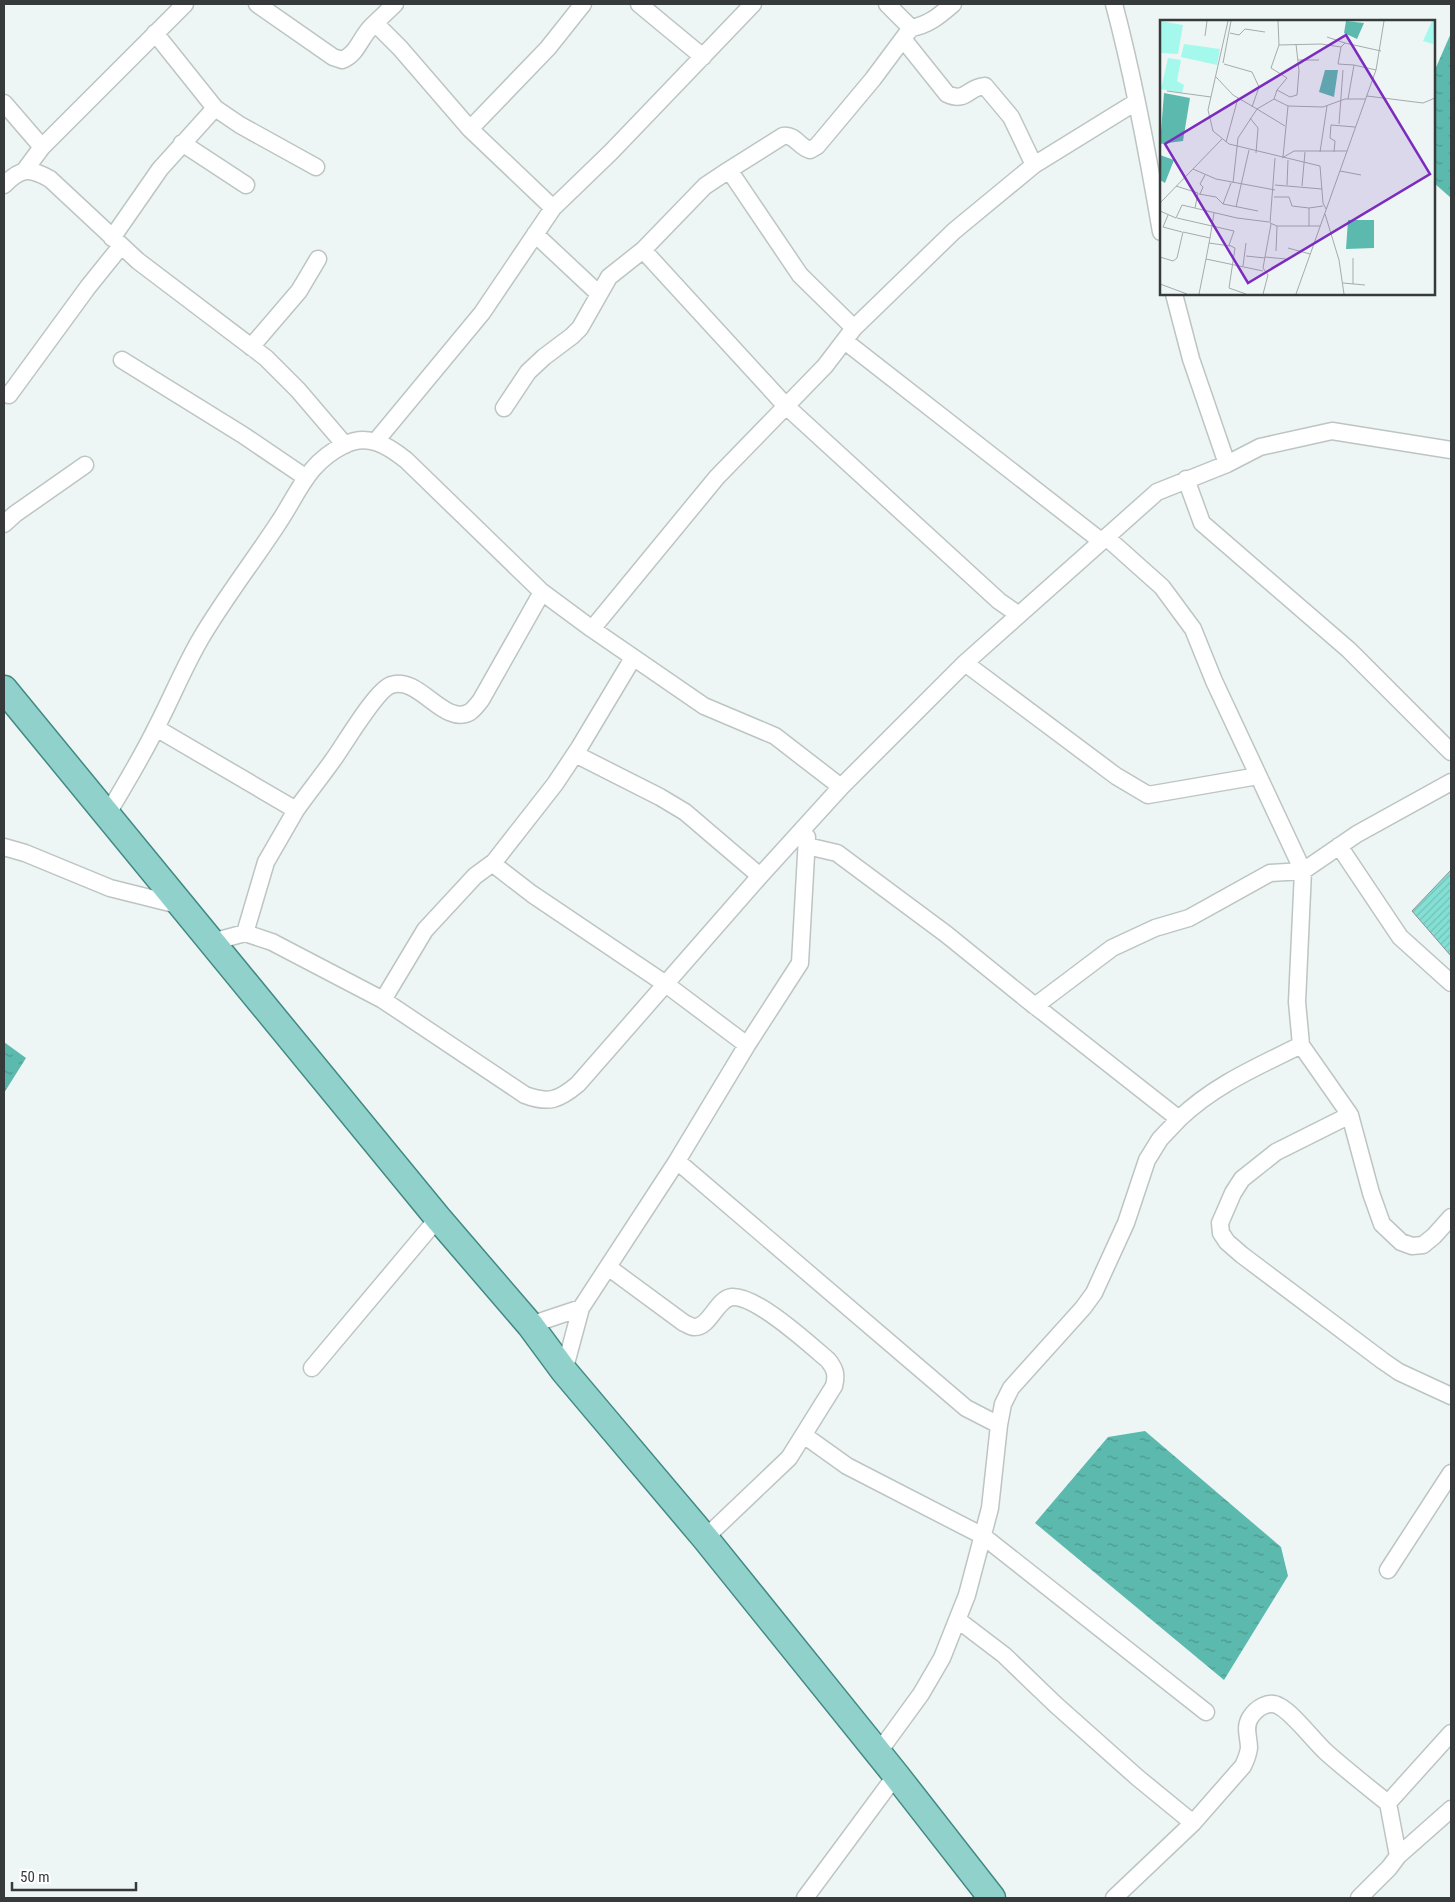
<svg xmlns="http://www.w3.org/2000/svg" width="1455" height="1902" font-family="'Roboto Condensed',sans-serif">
  <defs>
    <pattern id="water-ripples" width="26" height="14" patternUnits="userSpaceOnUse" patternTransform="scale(1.25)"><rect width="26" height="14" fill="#5cb9ad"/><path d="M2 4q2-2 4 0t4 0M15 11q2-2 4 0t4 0" fill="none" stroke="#4d978e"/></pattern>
    <pattern id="building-hatch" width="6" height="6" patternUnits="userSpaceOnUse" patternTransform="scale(1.25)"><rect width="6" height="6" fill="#84e0d4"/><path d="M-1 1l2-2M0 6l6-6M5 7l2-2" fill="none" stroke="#73c1b7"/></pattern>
  </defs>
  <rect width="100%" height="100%" fill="#eef6f5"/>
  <!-- water -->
  <path fill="url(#water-ripples)" d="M1451,33v165l-17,-15v-111z
    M4,1042l22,16 -22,35z
    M1145,1431l136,116 7,29 -64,104 -189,-157 73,-86z"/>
  <!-- building -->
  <path fill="url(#building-hatch)" stroke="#899190" d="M1451,870v86l-39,-45z"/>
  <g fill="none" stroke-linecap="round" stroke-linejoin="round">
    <!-- street casing -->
    <g stroke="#bdc5c3" stroke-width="19">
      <path id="street" d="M257,4l76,53 9,3c16,-6 18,-23 31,-35l8,4 19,19 70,81 78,-81 35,-44
        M639,4l64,53
        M887,4l24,24c18,-3 29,-13 42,-24
        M1114,4c20,75 34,151 47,228
        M373,25l22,-21
        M155,33l60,75 25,17 76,42
        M903,39l44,55c20,9 20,-7 38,-8l26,31 23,48
        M4,103l38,44
        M470,129l83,79
        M182,143l64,42
        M25,170l17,-23 143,-143
        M4,185c17,-17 25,-18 46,-6l88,82 128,97 32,32 47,55
        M535,234l64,60
        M112,238l48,-69 55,-61
        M643,250l143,156 213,195 20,14
        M1174,294l17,65 36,105
        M854,328l-54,-53 -71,-105 54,-34c12,-2 16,11 27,14l7,-4 56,-67 38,-51
        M846,342l255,199 5,-4 56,50 31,42 21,52 89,190 54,-37 94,-52
        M251,347l48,-56 19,-32
        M122,360l121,75 62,42
        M9,395l79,-108 33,-41
        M504,408l24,-36 16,-15 28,-21 8,-8 29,-51 34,-27 62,-64 24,-16
        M376,441l106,-128 71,-105 58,-56 142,-148
        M1186,479l16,44 147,127 102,102
        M4,524l11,-10 70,-49
        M592,629l125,-152 108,-111 29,-38 100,-97 80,-66 102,-63
        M965,663l151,113 32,19 110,-19
        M156,728l140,82 -30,52 -21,71
        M575,754l85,43 25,15 75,64
        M296,810c12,-17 25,-33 37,-50 11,-15 43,-70 58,-75 28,-10 53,42 79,27 4,-3 8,-8 11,-12l61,-108
        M107,815c17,-29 35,-58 50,-89 15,-29 27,-59 44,-88 23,-39 51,-75 76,-113 22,-32 29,-61 67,-80 24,-12 43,0 62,15l136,132 50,37 112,77 71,30 66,51
        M807,846l30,7 109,81 89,72 8,6 136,107c35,-34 78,-52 122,-74l-4,-43 6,-131 -33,2 -81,45 -34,10 -43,20 -77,58
        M1339,846l61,91 51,46
        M4,847l21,6 85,35 72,18
        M494,862l3,5 35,27 135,91 80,60
        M212,942l33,-9 27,9 111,58 142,95c24,9 34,5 53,-11l182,-208 81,-89 124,-124 192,-171 70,-28 33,-17 72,-16 119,19
        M383,1000l42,-70 50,-54 19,-14 61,-78 24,-36 54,-90
        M1301,1045l49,70 -74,37 -34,27 -9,14 -13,30 1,10 6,9 15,13 141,106 16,11 52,24
        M1350,1115l21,78 11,31 19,18 11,4 11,-1 11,-9 17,-19
        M677,1161l289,247 33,17
        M608,1267l76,56c3,1 7,4 10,4 16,1 22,-28 38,-30 24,-2 77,47 96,63 7,9 9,14 6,26l-45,72 -84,80
        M530,1325l51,-17
        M312,1368l126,-150
        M564,1371l17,-63 96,-147 70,-116 53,-82 7,-126
        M805,1436l42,30 136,70 223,176
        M1388,1570l63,-97
        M958,1620l46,35 52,50 82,73 55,45 -79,75
        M878,1753l43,-59 21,-36 25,-63 23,-87 9,-83 4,-21 8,-16 72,-80 11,-15 32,-70 21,-63 13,-21 19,-20
        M1193,1823l50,-57c3,-6 5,-11 6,-18 0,-11 -5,-20 1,-30 6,-10 19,-18 29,-12 14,7 34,34 47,46 20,18 42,35 63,52
        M1398,1856l53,-47
        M805,1898l91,-123
        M1359,1898l30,-30 9,-12 -10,-53 63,-70"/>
    </g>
    <!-- primary casing -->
    <g stroke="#418982" stroke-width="29">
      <path id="primary" d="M4,689l434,529 92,107 34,46 141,167 191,237 96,123"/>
    </g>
    <!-- street -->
    <use href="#street" stroke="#fff" stroke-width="16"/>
    <!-- primary -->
    <use href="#primary" stroke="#90d2cb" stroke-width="26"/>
  </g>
  <!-- overview -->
  <g transform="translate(1160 20)">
    <rect width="275" height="275" fill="#eef6f5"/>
    <path d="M0,1l23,4 -5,29 -18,-1zM24,24l36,5 -3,16 -36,-8zM8,38l13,2 -4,21 7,4 -2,8 -21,-4z" fill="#a5f8ec"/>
    <path d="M272,1h3l-2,23 -10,-3z" fill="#a5f8ec"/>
    <path d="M186,1l18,2 -7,16 -13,-6zM165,50h13l-4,27 -15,-5zM4,73l26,5 -7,43 -23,3zM0,135l14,5 -9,23 -5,-3zM188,200h26v28l-28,1z" fill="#5cb9ad"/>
    <path fill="none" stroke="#a5abaa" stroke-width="1" d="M68,1l-20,89 5,21 16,13 91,22 3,37 3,6M118,1l1,24M70,13l9,2 6,-6 20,3M45,16l2,-15M167,17l18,6M181,27l-3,17 16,1M138,40h21M63,43l8,-42M64,44l28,8 7,15 -7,20M56,57l17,18 24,14 -19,29 -5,45M117,70l10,-12 -16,-10 8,-23 42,-1 20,3 4,-4 36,8M7,71l44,6M207,76l56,7 12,-5M114,79l3,-9 13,7 7,-2 2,-24 -3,-27M188,79l6,-34 22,5M128,86l35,1 22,-8h20M90,98l8,10 -2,25M179,104l4,-54M66,122l12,-44M160,132l7,-46M174,132l1,-11 -5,-3 1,-13 24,2M123,137l5,-51 -14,-7 -17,10 28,17M115,138l-5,65 7,3h43M122,138l12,-7h53M33,149l23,10 59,11M180,151l21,4M115,165l47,4M127,165l1,-25M16,166l22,7 -3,15M142,166l3,-34M39,174l17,3 7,7 8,-21M40,174l3,-7 -3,-3 5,-9M114,177h15l3,9 17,2M0,183l62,-64M63,184l35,7M76,187l13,-57M0,191l16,7 6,-13 55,13 32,4M165,194l14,46 5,34M8,195l-5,12 19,5M17,198l57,13 -5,14 6,3 -6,40 17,6M149,206v-18l14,-2M50,218l4,-25M49,223l21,3M128,228l22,6M116,231l1,-25M86,236l19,2M0,237l13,4 4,-3 6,-26 27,6 -4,21 57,12M105,237l21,2M83,246l3,-23M183,263l22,2M0,264l27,10M193,264v-26M39,274l7,-35M103,274l5,-19 -5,-7 8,-44M136,274l80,-224 8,-49"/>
    <path fill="#7b2cbf" fill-opacity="0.15" stroke="#7b2cbf" stroke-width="2.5" d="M186,15l84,139 -182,109 -83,-139z"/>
    <rect width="275" height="275" fill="none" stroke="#373a3a" stroke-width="2.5"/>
  </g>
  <!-- border -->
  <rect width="1455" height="1902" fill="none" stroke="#373a3a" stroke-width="10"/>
  <!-- scale -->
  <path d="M12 1882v8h124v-8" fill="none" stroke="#373a3a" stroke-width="2.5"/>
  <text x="20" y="1882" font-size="15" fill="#373a3a" stroke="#ffffff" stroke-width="4" paint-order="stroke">50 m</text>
</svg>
